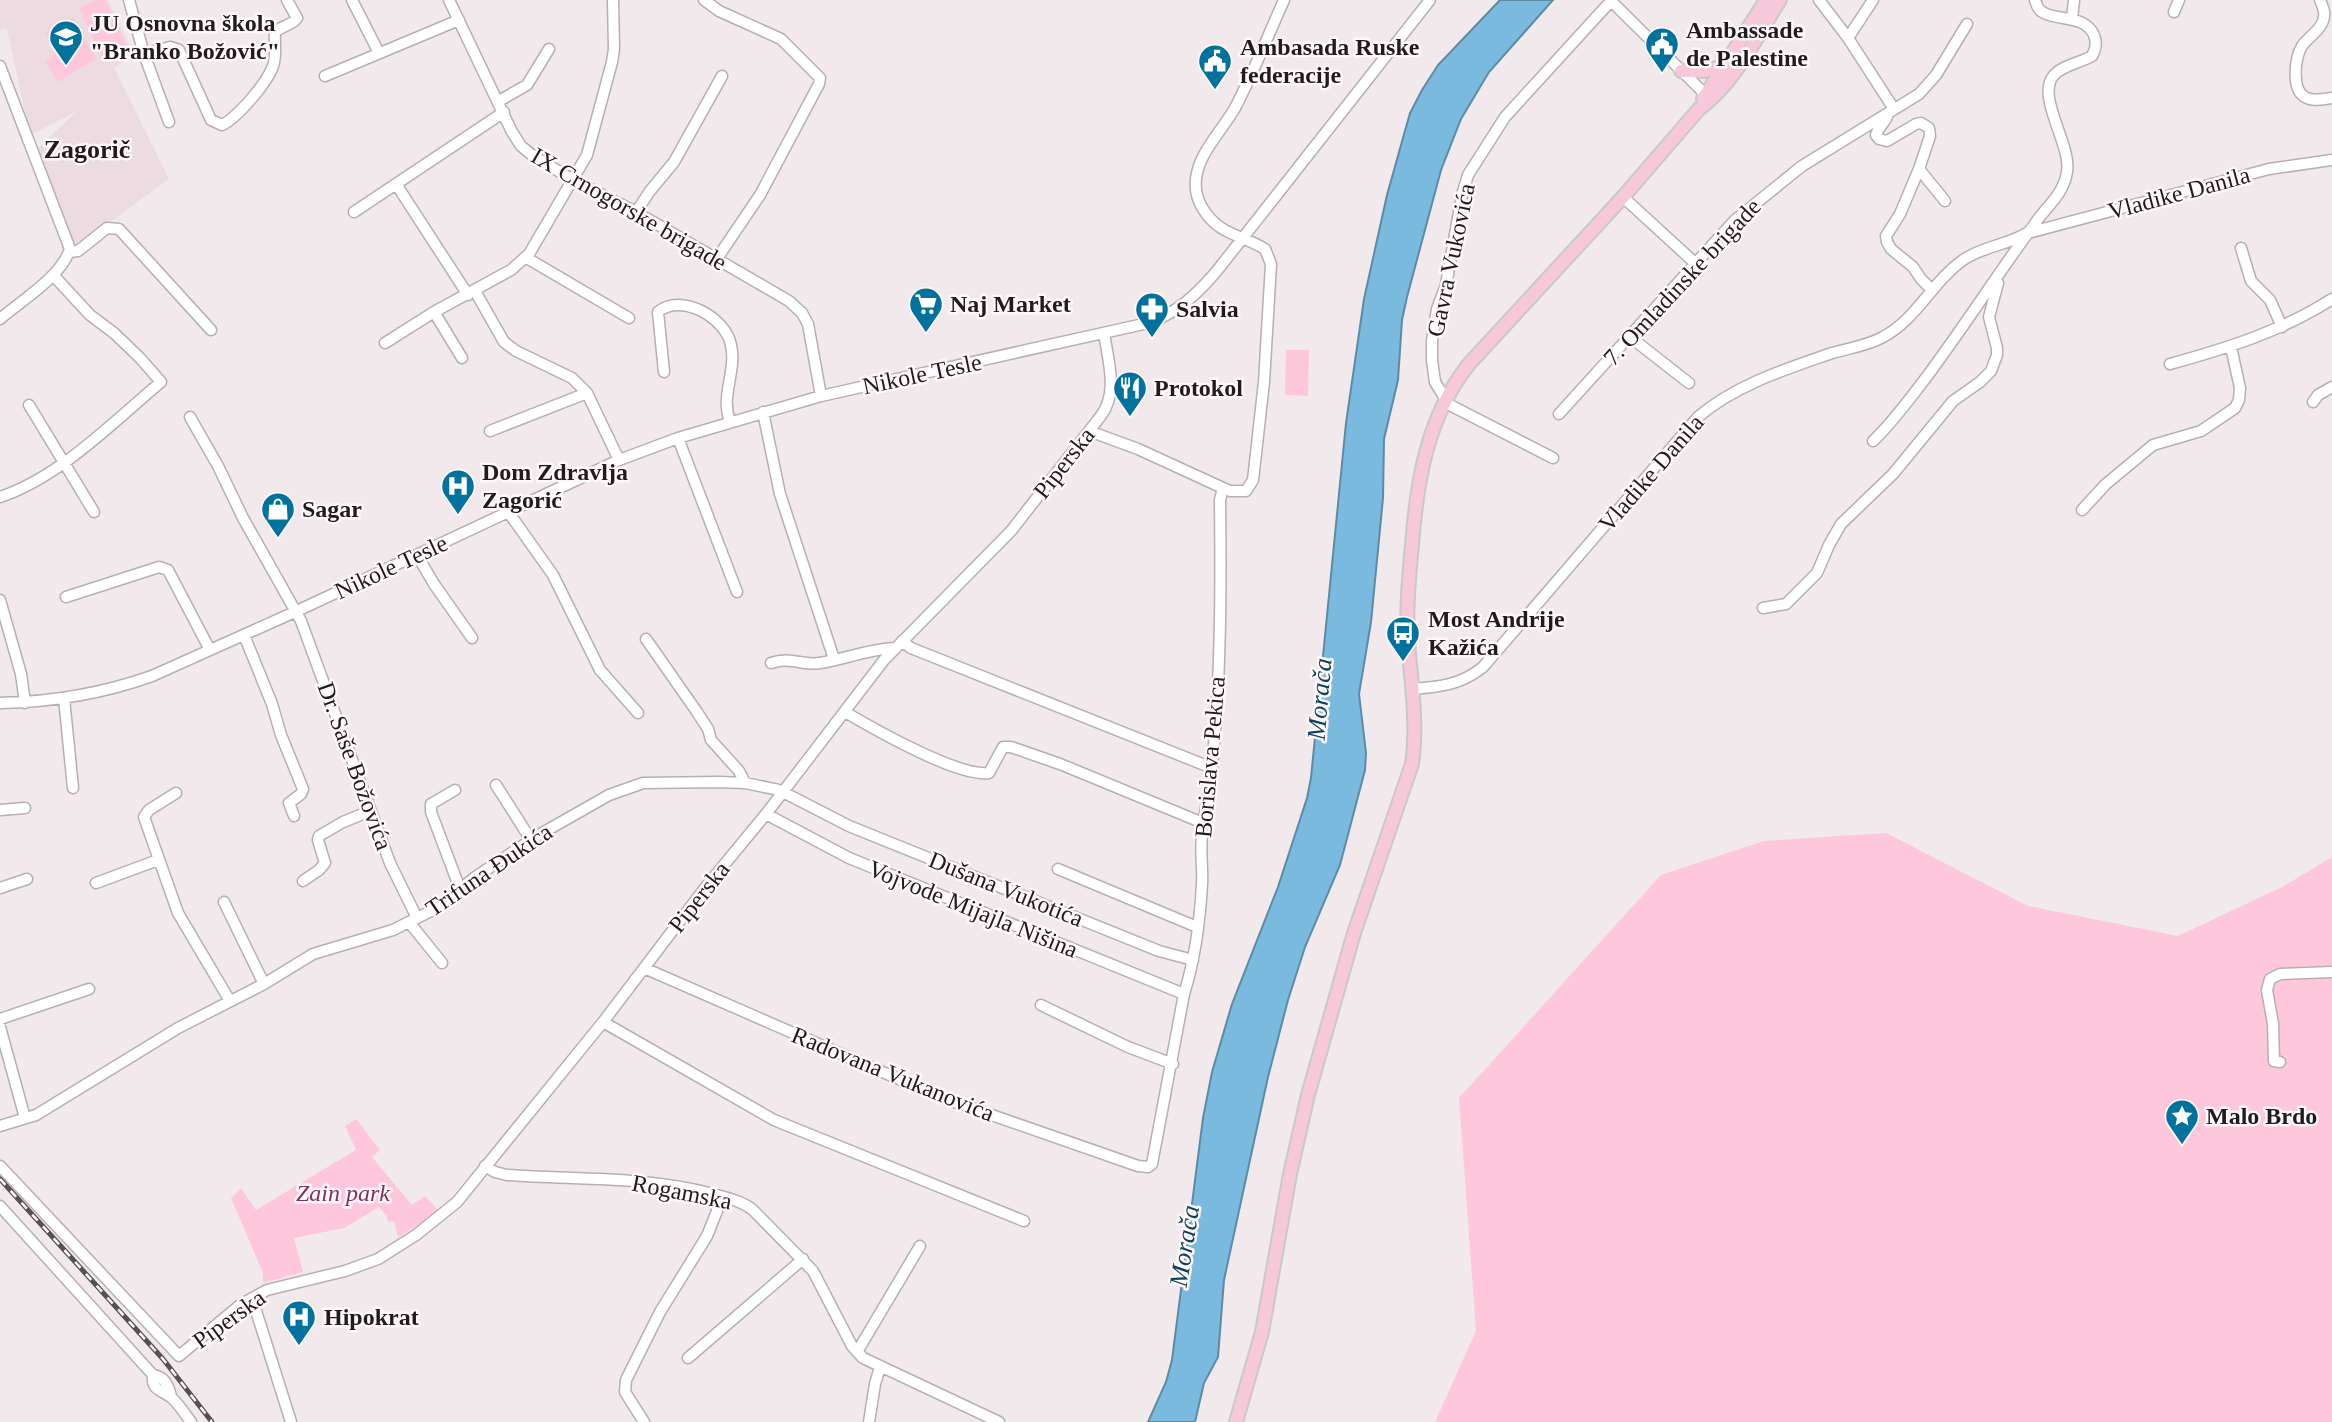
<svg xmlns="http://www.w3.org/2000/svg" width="2332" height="1422" font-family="'Times New Roman',serif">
  <rect width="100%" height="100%" fill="#f1e9ec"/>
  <!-- built -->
  <path fill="#ecdbe1" d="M0,0h108l26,55 -20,13 55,111 -93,68 -39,-98 40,-38 -47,24 -23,-106 -7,1z"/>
  <!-- green -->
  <path fill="#fec7db" d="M96,0h9l22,47 -24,12 -24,-51z
    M73,17l23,42 -38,23 -13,-21 12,-8 -12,-20z
    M1286,350h23l-1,46 -23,-1z
    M1886,833l142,73 150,30 106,-50 48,-29v565h-897l41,-91 -17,-233 202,-223 103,-34z
    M356,1119l24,31 -8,7 40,48 13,-9 15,16 -42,25 -4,-16 -6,1 -2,-7 -7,-8 -35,21 -50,10 9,34 -40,11v-10l-32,-75 10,-10 15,22 100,-60 -11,-24z"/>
  <!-- water -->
  <path fill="#79bade" stroke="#5e8ba4" stroke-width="2" d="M1500,0h53l-64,72 -28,47 -20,51 -34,127 -5,23 -4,60 -14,59 -1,59 -12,124 -12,72 7,59 -1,17 -25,95 -35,82 -17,53 -20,77 -44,203 -6,77 -14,26 -9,39h-47l18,-40 6,-22 31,-242 9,-46 20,-68 46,-117 29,-89 4,-20 35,-355 18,-124 23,-104 23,-82 12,-23 16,-25z"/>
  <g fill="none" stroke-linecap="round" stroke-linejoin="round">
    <!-- minor casing -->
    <g stroke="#b7afb2" stroke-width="13">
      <path id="minor" d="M129,0l15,54 25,68
        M352,0l27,53
        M449,0l63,132 9,14 11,9 41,25 63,32 153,89 13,12 6,11 13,72
        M704,0l15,11 62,28 39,39 -1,6 -59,111 -44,65
        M1610,0l99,98
        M1819,0l29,38 46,71
        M2320,0c3,7 6,13 3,21 -3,10 -15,16 -21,25 -7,11 -11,44 3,51 8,5 18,2 27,1
        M2174,12l5,-12
        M2072,19l2,-19
        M1848,38l25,-38
        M144,54l26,-7 9,3 32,70 11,5c16,-8 45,-42 51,-59 4,-10 1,-23 2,-33 6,-8 17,-7 22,-15l-10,-18
        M0,66l70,183c-9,28 -48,51 -70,70
        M325,76l134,-56
        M499,101l28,-16 22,-36
        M1888,114c-2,8 -10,13 -12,21l3,4 8,2 29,-17 5,-1 8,5 1,8 -11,33 26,32
        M1919,169l-19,45 -14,22 1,6 4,7 22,18 8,12 11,11
        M396,184l72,111
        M1623,197l72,66
        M354,212l150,-100
        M636,212l14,-21 24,-29 48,-86
        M2241,248l10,33 19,19 12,27
        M69,252l9,-1 29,-23 12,1 92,101
        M525,257l104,61
        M475,291l29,51 12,9 56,27 15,15 32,67
        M434,312l28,46
        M1629,336l60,47
        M385,343l49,-31 77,-42 18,-16 58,-99 25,-93 2,-13 -1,-49
        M2170,364c58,-16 112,-33 162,-65
        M664,372l-6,-60c23,-20 68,6 73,33 6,26 -11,51 -1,76
        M1446,400l-11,-18 -3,-22v-19l5,-32 9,-24 16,-90 6,-20 37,-58 106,-116
        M1444,402l109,56
        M2313,402l5,-7 14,-8
        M29,405l65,107
        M763,412l17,82 54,165
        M1559,414l175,-193 68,-55 117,-72 17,-19 31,-51
        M190,417l28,49 25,52 58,103 89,242 27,55
        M490,431l97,-38
        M678,438l59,154
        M1873,441c20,-19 35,-40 52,-62 36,-48 68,-98 103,-146l241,-64 63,-9
        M1223,488l7,3h16l7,-11 11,-98 7,-118 -6,-15c-24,-15 -45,-13 -62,-40 -7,-11 -9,-23 -6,-36 5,-23 26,-44 38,-65 18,-35 33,-72 49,-108
        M0,497c60,-20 113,-75 161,-115l-21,-24 -26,-25 -24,-18 -37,-40
        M2082,510l24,-26 47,-39 48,-14 34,-23 4,-8 1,-12 -9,-41
        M509,513l44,62 47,95 38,43
        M417,555l17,29 38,54
        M66,597l93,-30 9,3 42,80
        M0,600l21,74 4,29
        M1763,608l23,-4 31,-31 12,-28 12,-21 52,-50 60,-73 27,-19 11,-11 6,-16v-7l-8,-31 9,-34
        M244,635l28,69 9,31 22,54 -2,5 -12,9 5,13
        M646,639l51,73 11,17 3,11 28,31 6,12
        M902,641l9,7 301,120
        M771,663c21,-7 30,3 49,0 25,-4 49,-14 75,-15
        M1412,689c27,-2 49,-4 71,-22l215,-250c37,-32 88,-48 134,-64 17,-5 35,-7 51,-16 34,-18 49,-55 80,-77 20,-14 45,-15 64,-27 6,-4 10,-14 16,-20 11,-13 21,-23 24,-41 5,-27 -32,-76 -13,-97 9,-10 26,-12 38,-19 4,-7 5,-14 2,-21 -9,-20 -34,-14 -50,-22 -6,-3 -7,-7 -9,-13
        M64,698l9,90
        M0,703c51,-1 104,-10 152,-27l145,-65 322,-151 59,-22 143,-42 327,-73c29,-10 48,-28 68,-51l214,-272
        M845,712c29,17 113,65 144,61l14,-26h8l49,17 143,59
        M496,785l35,55
        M455,790l-24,14v8l29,77
        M176,793l-27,17 -5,7 34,96 52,88
        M0,810l25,-2
        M766,814l83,44 335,136
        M1058,869l139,58
        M303,881l16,-11 6,-7 -7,-23 1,-4 24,-14 27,-11
        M96,883l62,-23
        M0,888l27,-9
        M224,902l40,82
        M409,922l33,41
        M644,968l296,129 198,69 10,1 4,-3 32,-170c11,-35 16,-73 18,-110 1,-16 -2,-32 0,-48 2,-23 8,-46 10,-69 9,-89 9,-178 8,-267l3,-12 -85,-39 -49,-18
        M1041,1005l87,42 45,17
        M0,1019l89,-30
        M603,1022l171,98 250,101
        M0,1027l25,91
        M2280,1062l-6,-1 -1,-37 -6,-34 3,-11 10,-5 52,-2
        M0,1126l36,-11 142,-87 86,-44 49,-30 80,-24 46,-23 35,-29 63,-42 72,-41 34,-12 76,-1 26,1 34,7 70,36 310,125 34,9
        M0,1166l179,190 61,-51 27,-15 78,-19 33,-12 38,-24 41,-33 146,-180 102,-134 61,-74 118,-154 127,-129 89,-114c19,-24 8,-56 4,-84
        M485,1166l10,6 12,3c69,5 138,1 206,19 14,4 29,7 40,16l60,61 39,75 11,12 136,64
        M0,1206l153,169c-2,17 11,15 20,24 7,7 12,15 18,23
        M252,1298l39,124
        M857,1352l63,-106
        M688,1358l115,-99
        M153,1375c12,2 15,10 18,21
        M644,1422l-19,-30 1,-12 34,-68 47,-76 10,-25v-16
        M869,1422l6,-38 5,-17"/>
    </g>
    <!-- major casing -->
    <g stroke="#c9c9c9" stroke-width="16">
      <path id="major" d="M1681,71h24l20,-5
        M1703,99l63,-99
        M1236,1422l26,-90 28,-158 18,-79 46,-162 58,-169c6,-40 -1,-83 -4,-123 -2,-32 1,-64 4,-96 5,-65 15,-128 57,-181l154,-167 76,-88c36,-26 58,-73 81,-109"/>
    </g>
    <!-- minor -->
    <use href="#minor" stroke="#fff" stroke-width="10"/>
    <!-- major -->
    <use href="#major" stroke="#f7c8da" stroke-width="12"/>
    <!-- rail casing -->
    <g stroke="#545152" stroke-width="5">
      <path id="rail" d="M0,1179l163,180 49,63"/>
    </g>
    <!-- rail -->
    <use href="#rail" stroke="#fff7f9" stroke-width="2.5" stroke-dasharray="8" stroke-linecap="butt"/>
  </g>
  <!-- icons -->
  <defs>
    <g id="school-pin" transform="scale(1.75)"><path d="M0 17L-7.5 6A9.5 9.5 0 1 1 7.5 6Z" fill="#01729d" stroke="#fff7f9"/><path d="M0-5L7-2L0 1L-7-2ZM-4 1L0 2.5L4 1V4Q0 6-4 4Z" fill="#fff"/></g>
    <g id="civic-pin" transform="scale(1.75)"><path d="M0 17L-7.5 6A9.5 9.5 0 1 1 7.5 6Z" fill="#01729d" stroke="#fff7f9"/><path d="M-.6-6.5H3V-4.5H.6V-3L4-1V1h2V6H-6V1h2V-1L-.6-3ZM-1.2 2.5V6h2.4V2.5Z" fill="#fff"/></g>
    <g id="supermarket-pin" transform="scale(1.75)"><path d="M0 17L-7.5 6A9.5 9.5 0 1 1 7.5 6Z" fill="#01729d" stroke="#fff7f9"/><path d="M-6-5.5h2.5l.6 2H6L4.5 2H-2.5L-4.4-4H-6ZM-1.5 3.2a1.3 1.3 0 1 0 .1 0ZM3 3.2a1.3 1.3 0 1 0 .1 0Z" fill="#fff"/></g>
    <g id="pharmacy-pin" transform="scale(1.75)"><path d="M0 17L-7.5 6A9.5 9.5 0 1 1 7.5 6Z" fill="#01729d" stroke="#fff7f9"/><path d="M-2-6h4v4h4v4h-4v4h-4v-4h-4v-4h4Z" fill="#fff"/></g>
    <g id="restaurant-pin" transform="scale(1.75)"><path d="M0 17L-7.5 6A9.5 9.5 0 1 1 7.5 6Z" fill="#01729d" stroke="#fff7f9"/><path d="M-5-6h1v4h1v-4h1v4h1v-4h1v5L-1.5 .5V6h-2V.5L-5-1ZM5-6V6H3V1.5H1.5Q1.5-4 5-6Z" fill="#fff"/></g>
    <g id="hospital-pin" transform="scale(1.75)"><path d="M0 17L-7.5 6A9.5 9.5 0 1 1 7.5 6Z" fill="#01729d" stroke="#fff7f9"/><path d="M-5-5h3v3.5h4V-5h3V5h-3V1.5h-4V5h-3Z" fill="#fff"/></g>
    <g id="shop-pin" transform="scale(1.75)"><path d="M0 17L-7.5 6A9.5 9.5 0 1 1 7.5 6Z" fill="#01729d" stroke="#fff7f9"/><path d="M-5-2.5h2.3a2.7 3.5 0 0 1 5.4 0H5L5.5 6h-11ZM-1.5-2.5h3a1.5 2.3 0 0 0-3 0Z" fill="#fff"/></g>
    <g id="bus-pin" transform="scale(1.75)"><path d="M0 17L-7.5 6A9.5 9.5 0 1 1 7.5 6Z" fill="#01729d" stroke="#fff7f9"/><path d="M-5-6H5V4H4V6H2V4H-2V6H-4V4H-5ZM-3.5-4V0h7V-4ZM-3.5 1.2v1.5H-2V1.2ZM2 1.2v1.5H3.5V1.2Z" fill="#fff"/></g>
    <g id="sight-pin" transform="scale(1.75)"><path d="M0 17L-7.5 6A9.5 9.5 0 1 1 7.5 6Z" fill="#01729d" stroke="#fff7f9"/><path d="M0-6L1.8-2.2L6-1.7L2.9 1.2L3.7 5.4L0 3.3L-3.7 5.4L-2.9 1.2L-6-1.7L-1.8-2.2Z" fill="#fff"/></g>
  </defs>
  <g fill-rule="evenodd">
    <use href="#school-pin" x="66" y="37"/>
    <use href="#civic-pin" x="1662" y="44"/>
    <use href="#civic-pin" x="1215" y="61"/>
    <use href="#supermarket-pin" x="926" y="304"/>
    <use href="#pharmacy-pin" x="1152" y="309"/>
    <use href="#restaurant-pin" x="1130" y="388"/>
    <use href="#hospital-pin" x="458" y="486"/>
    <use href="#shop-pin" x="278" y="509"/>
    <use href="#bus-pin" x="1403" y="633"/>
    <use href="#sight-pin" x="2182" y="1116"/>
    <use href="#hospital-pin" x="299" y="1317"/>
  </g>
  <g text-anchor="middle" stroke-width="5" stroke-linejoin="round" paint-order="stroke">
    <!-- poi labels -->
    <g font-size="24" font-weight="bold" fill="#1e1c1c" stroke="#fff7f9" text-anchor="start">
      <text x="90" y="31">JU Osnovna škola<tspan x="90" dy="28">"Branko Božović"</tspan></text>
      <text x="1686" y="38">Ambassade<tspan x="1686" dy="28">de Palestine</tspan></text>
      <text x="1240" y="55">Ambasada Ruske<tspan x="1240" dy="28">federacije</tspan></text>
      <text x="950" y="312">Naj Market</text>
      <text x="1176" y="317">Salvia</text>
      <text x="1154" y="396">Protokol</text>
      <text x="482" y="480">Dom Zdravlja<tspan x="482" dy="28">Zagorić</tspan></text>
      <text x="302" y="517">Sagar</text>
      <text x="1428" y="627">Most Andrije<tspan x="1428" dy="28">Kažića</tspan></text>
      <text x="2206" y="1124">Malo Brdo</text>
      <text x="324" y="1325">Hipokrat</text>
    </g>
    <!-- street labels -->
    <g font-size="24" fill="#1e1c1c" stroke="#fff7f9">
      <text transform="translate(2179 193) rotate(-15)" y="8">Vladike Danila</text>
      <text transform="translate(629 209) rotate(30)" y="8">IX Crnogorske brigade</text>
      <text transform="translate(1451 260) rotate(-78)" y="8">Gavra Vukovića</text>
      <text transform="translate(1682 282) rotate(-47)" y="8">7. Omladinske brigade</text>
      <text transform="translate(922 374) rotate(-12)" y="8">Nikole Tesle</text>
      <text transform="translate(1064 463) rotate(-52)" y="8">Piperska</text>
      <text transform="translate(1651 473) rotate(-49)" y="8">Vladike Danila</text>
      <text transform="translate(391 567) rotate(-25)" y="8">Nikole Tesle</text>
      <text transform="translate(1210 757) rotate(-85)" y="8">Borislava Pekica</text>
      <text transform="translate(355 766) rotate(70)" y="8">Dr. Saše Božovića</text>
      <text transform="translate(489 870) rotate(-34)" y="8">Trifuna Đukića</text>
      <text transform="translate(1006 889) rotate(22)" y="8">Dušana Vukotića</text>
      <text transform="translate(699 897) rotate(-52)" y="8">Piperska</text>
      <text transform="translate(973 909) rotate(22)" y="8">Vojvode Mijajla Nišina</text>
      <text transform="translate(893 1074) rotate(22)" y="8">Radovana Vukanovića</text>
      <text transform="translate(682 1192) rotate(11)" y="8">Rogamska</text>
      <text transform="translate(229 1319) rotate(-36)" y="8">Piperska</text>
    </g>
    <!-- park labels -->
    <g font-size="24" font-style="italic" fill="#803255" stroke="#fff7f9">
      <text x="343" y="1201">Zain park</text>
    </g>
    <!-- neighbourhood labels -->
    <g font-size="26" font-weight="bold" fill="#1e1c1c" stroke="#fff7f9">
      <text x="87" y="158">Zagorič</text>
    </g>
    <!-- water labels -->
    <g font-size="26" font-style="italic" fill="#0c435b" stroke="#fff7f9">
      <text transform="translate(1319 699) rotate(-85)" y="9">Morača</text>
      <text transform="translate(1184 1246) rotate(-81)" y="9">Morača</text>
    </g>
  </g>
</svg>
